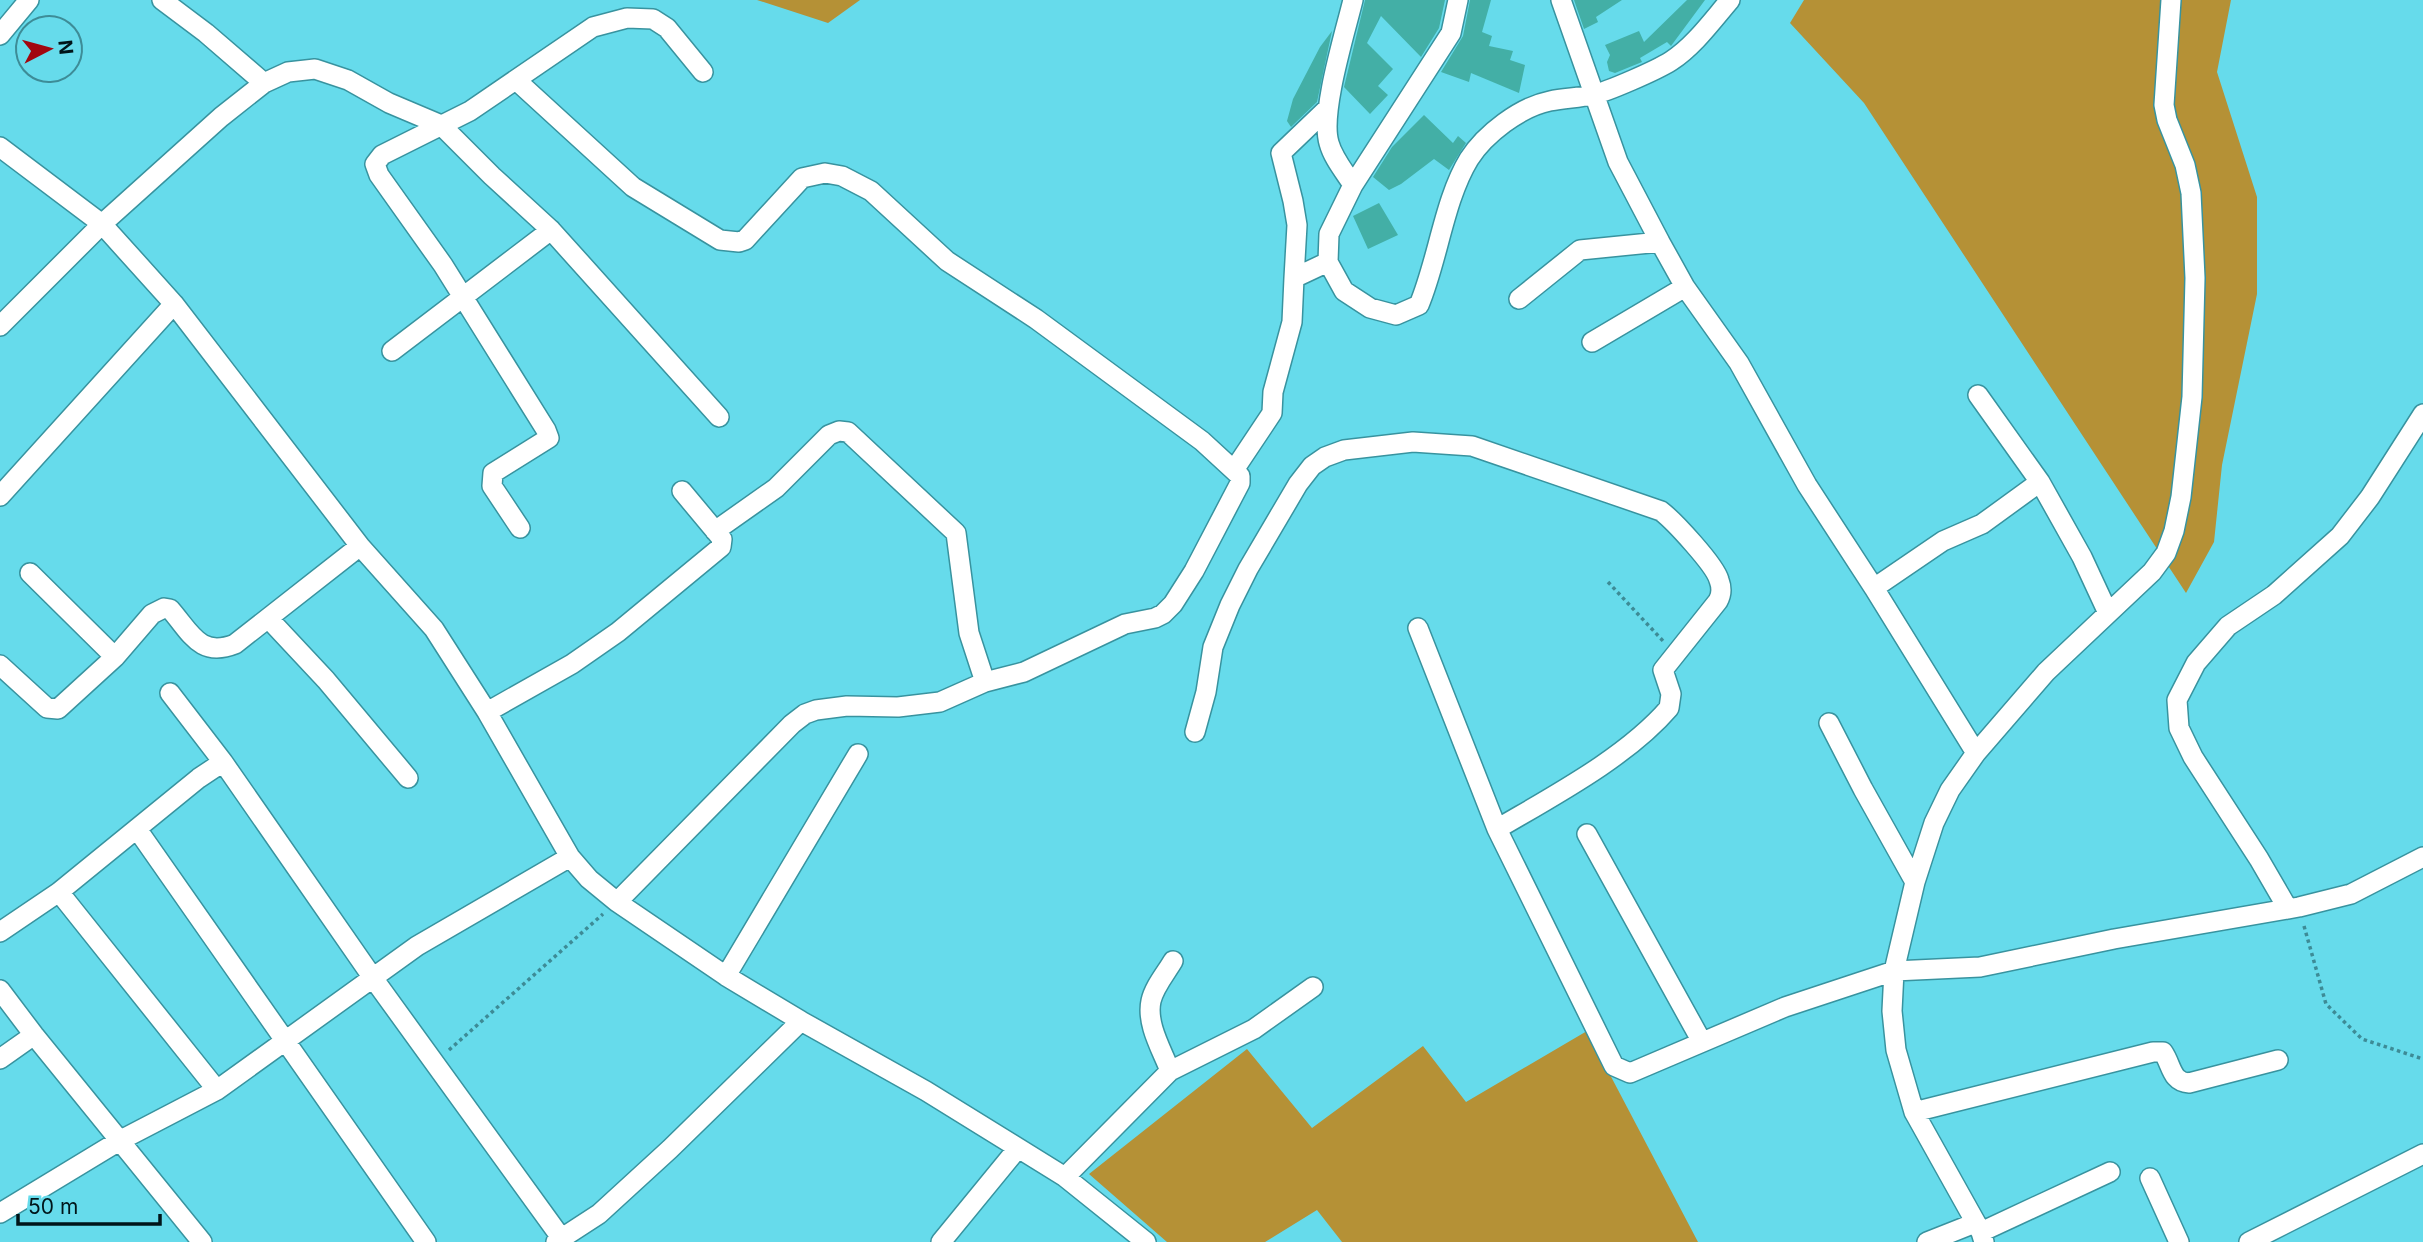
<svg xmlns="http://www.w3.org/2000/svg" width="2423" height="1242" font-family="Inter,sans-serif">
  <rect width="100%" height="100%" fill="#66dbeb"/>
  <!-- green -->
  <path fill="#b59136" d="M757,0h103l-32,23z
    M1804,0h427l-14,72 40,125v97l-35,171 -8,77 -28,51 -322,-490 -74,-80z
    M1587,1031l111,211h-356l-25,-32 -52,32h-98l-78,-68 158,-125 65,79 111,-82 43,56z"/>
  <!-- building -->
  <path fill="#43afa6" d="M1365,0h80l-6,28 -18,29 -40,-41 -14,27 26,26 -15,17 10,9 -18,19 -26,-27z
    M1470,0h21l-9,32 10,4 -3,10 24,5 -3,9 15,5 -6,28 -48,-20 -2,9 -28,-10 22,-36z
    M1574,0h48l-26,17 2,5 -14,7z
    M1687,0h18l-34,46 -4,-4 -27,16 2,4 -27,11 -6,-2 -2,-9 3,-7 -5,-10 34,-14 5,11z
    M1332,31l-15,71 -26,25 -4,-6 6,-22 27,-52z
    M1424,115l29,28 5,-7 8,7 -17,27 -15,-11 -33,25 -12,6 -16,-13 19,-30z
    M1379,203l19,32 -30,14 -15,-33z"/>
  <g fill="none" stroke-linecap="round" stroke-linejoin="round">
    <!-- street casing -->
    <g stroke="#38939f" stroke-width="22">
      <path id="street" d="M162,0l44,33 58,50
        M1458,0l-7,33 -98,152 -24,49 -1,28 16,29 26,17 26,7 23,-10c19,-45 25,-105 50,-146 16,-25 51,-52 81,-58 14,-3 28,-3 42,-6 15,-3 65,-25 79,-34 23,-15 41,-40 59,-61
        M1561,0l57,162 42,80 25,45 54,76 68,122 67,103 102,165
        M0,35l29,-35
        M516,80l117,107 87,53 19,2 6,-2 57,-62 23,-5 17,3 29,15 76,70 89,58 166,122 38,35v7l-46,88 -21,33 -10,10 -8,4 -30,6 -101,48 -39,10
        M0,147l102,77 72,80 186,242 74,83 53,83 83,145 19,22 28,23 109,74 75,45 125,70 139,86 81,65
        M1353,185c-9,-14 -20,-27 -24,-42 -9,-30 16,-110 24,-143
        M1294,278l3,-53 -4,-24 -12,-48 47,-45
        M1519,299l61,-49 80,-8
        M0,326l102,-102 119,-107 43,-34 24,-11 27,-3 33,11 41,23 52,22 51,51 59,54 168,187
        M1592,342l93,-55
        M392,351l159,-121
        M1978,395l62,87 42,75 26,56
        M1234,470l38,-57 1,-21 19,-70 2,-44 34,-16
        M0,496l174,-192
        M520,528l-28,-42 1,-13 56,-35 -3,-8 -103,-165 -64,-90 -4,-11 7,-9 88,-44 123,-84 34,-9 26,1 14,9 36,44
        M30,573l85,84
        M1874,588l69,-47 39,-17 58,-42
        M268,618l58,62 82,98
        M1418,628l79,201 117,237 16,7 155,-66 109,-36 86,-4 134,-28 185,-32 52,-13 72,-37
        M0,665l47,43 11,1 57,-52 37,-43 12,-6 6,1c21,24 30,49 65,35l125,-98
        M170,693l53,69 150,216 189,261
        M487,712l85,-48 46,-32 103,-85 1,-8 -40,-48
        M1829,723l34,66 52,93
        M1195,732l11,-40 7,-45 17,-42 18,-36 50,-85 14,-18 13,-9 19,-7 69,-8 59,4 189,65c13,10 54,54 58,69 3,8 3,14 -1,21l-55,69 8,24 -2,14c-42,49 -116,88 -172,121
        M137,829l289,413
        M1587,834l115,208
        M59,892l158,198
        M617,902l175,-178 13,-10 11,-4 31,-4 51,1 42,-5 45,-20 -16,-49 -13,-100 -108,-101 -9,-1 -10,4 -53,53 -61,43
        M2288,909l-29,-50 -66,-102 -14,-29 -2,-28 19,-37 32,-37 46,-31 66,-59 30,-39 53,-83
        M0,932l59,-40 140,-114 24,-16
        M726,976l132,-222
        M0,990l34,45 168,207
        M0,1059l34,-24
        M1170,1071c-8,-21 -24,-47 -19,-70 3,-14 15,-28 22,-40
        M1914,1112l239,-60h10c9,13 8,30 26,31l89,-23
        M1065,1177l105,-106 84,-42 59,-42
        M2150,1178l29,64
        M0,1213l119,-72 98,-51 200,-144 153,-89
        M1981,1232l129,-60
        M556,1242l43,-28 71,-65 131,-128
        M941,1242l77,-94
        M1927,1242l48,-19
        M1984,1242l-3,-10 -67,-120 -18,-62 -4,-39 2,-40 21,-89 19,-59 16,-33 26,-37 70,-81 106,-100 14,-19 8,-22 7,-34 11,-100 3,-119 -4,-85 -6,-28 -18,-45 -3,-15 7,-105
        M2249,1242l174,-88"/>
    </g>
    <!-- path -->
    <path stroke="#3d8b96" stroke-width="3.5" stroke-dasharray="3.5 3.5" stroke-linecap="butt" d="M1608,582l56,60
      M2304,926l22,78 36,35 61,20
      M449,1050l154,-136"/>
    <!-- street -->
    <use href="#street" stroke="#fff" stroke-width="19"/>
  </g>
  <!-- north arrow -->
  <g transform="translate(49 49) rotate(84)"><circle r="33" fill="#66dbeb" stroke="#3d8c97" stroke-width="2"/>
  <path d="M0-5L12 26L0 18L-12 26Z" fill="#a2070f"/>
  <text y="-10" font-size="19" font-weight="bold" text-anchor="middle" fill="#001519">N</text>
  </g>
  <!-- scale -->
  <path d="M18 1214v10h142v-10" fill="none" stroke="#001519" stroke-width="3.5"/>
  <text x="28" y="1214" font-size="21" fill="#001519" stroke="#66dbeb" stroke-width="5" paint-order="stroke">50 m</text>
</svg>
